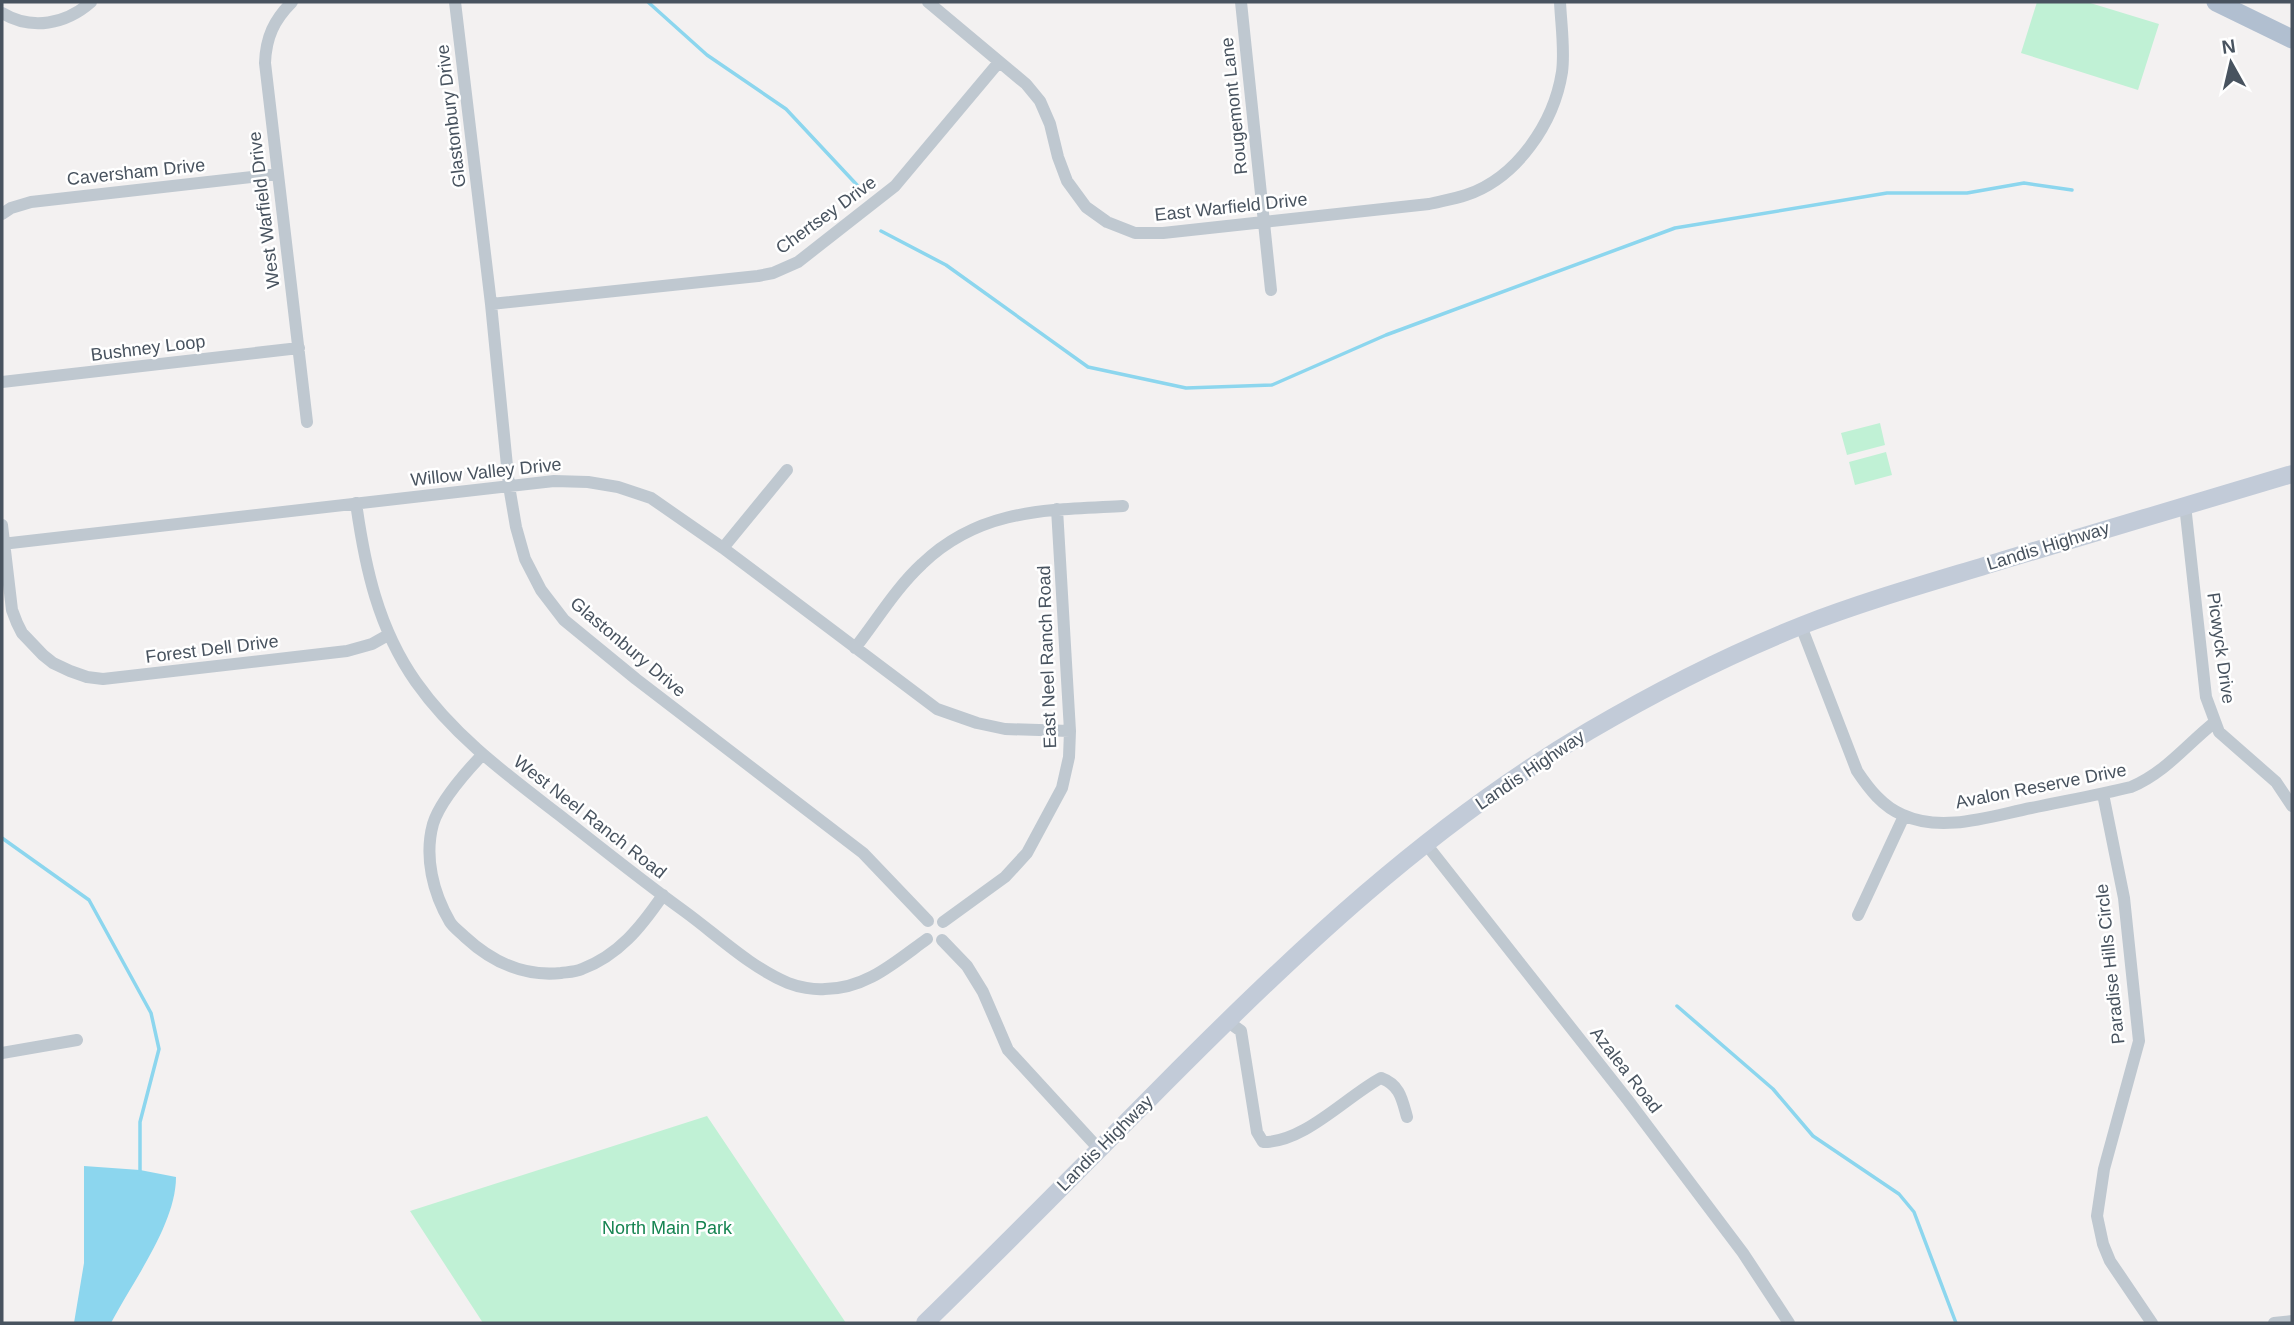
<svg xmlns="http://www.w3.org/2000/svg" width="2294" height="1325" font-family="Helvetica,sans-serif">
  <rect width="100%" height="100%" fill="#f3f1f1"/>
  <!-- green -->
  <path fill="#c0f1d5" d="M2037,2h50l72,22 -21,66 -117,-37z
    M1880,423l5,22 -38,10 -6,-22z
    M1886,452l6,23 -37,10 -6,-23z
    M707,1116l139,207h-363l-73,-112z"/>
  <!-- water -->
  <path fill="#8cd6ee" d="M84,1166l56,4 36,7c0,47 -43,104 -65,146h-37l10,-60z"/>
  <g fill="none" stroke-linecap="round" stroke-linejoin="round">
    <!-- stream -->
    <path stroke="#8cd6ee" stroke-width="3.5" d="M648,2l59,53 79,54 71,76
      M881,231l65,34 142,102 98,21 86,-3 114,-50 289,-107 212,-35h80l57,-10 48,7
      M2,838l87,62 62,113 8,36 -19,73v52
      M1677,1006l96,83 40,47 86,58 15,18 42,111"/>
    <!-- street -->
    <path stroke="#bfc8d0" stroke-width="12" d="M292,2c-18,18 -26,35 -27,61l42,359
      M455,2l36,302 18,182 7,41 9,32 16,31 23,30 72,59 227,174 65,68
      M928,2l98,82 14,17 10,23 8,33 9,24 19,26 21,15 28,11h28l266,-29c12,-3 25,-5 37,-9 51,-17 88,-72 96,-123 3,-22 -1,-48 -2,-70
      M1241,2l30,288
      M2,13c30,18 64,11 89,-11
      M2,214l9,-6 20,-6 247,-28
      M491,304l267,-28 15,-3 25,-11 97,-76 104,-124
      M2,382l297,-34
      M356,503c9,64 22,125 60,179 38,54 90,92 142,132 42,33 83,66 126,97 33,24 66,56 104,72 10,4 26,7 37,6 41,0 70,-27 102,-50
      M2185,505l21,192 13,35 57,50 16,24
      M2,525l10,85 5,13 5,10 21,22 10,8 17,8 17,6 16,2 244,-28 25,-7 16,-9
      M2,544l552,-63 34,1 30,5 33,11 72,50 214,161 40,14 28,6 65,2
      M723,548l64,-78
      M1801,626l56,145c12,18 26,36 46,44 39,18 88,1 128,-7 33,-7 67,-13 100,-21 34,-14 56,-43 84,-65
      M855,648c22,-28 41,-60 67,-84 58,-56 126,-54 201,-58
      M482,755c-17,18 -42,46 -49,69 -9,33 0,69 17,98 3,5 10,10 15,15 27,25 58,40 96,36 7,-1 14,-1 21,-4 37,-14 59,-42 81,-74
      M2103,794l21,104 15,143 -35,128 -7,47 6,28 7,17 42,62
      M1426,844l201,255 116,154 46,70
      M1858,915l46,-99
      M943,922l62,-45 22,-24 35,-65 7,-31 1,-26 -13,-222
      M942,940l25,26 16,26 25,58 91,99
      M1227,1021l14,10 16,101 6,10c41,1 84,-46 118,-64 19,7 21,21 26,39
      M2,1053l75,-13
      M2274,1323l18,-2"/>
    <!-- secondary -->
    <path stroke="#c2cbd8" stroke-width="18" d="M925,1323c81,-79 160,-159 239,-239 130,-131 265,-259 425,-353 68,-40 141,-77 214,-106 67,-26 136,-45 204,-66 95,-29 190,-56 285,-85"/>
    <!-- primary -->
    <path stroke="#b1bfd0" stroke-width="19" d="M2216,2l76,37"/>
  </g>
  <g text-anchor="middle" stroke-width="5" stroke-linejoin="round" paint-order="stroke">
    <!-- street labels -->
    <g font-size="18" fill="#48535f" stroke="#fff">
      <text transform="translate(1234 106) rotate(-96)" y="6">Rougemont Lane</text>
      <text transform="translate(451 116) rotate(-97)" y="6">Glastonbury Drive</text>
      <text transform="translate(136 172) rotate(-6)" y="6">Caversham Drive</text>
      <text transform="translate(1231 207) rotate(-6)" y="6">East Warfield Drive</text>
      <text transform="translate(264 210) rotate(-97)" y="6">West Warfield Drive</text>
      <text transform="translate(826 215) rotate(-36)" y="6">Chertsey Drive</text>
      <text transform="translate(148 348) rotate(-7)" y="6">Bushney Loop</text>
      <text transform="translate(486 472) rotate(-6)" y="6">Willow Valley Drive</text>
      <text transform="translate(2048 546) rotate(-17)" y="6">Landis Highway</text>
      <text transform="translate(628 647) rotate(40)" y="6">Glastonbury Drive</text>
      <text transform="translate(2221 648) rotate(82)" y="6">Picwyck Drive</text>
      <text transform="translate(212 649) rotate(-7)" y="6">Forest Dell Drive</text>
      <text transform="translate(1047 657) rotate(-92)" y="6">East Neel Ranch Road</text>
      <text transform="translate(1530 770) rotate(-34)" y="6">Landis Highway</text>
      <text transform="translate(2041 786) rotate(-11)" y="6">Avalon Reserve Drive</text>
      <text transform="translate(590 817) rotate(38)" y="6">West Neel Ranch Road</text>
      <text transform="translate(2110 964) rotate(-96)" y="6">Paradise Hills Circle</text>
      <text transform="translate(1626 1070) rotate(52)" y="6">Azalea Road</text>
      <text transform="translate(1105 1143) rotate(-45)" y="6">Landis Highway</text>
    </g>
    <!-- park labels -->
    <g font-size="18" fill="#168451" stroke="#fff">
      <text x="667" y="1234">North Main Park</text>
    </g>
  </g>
  <!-- border -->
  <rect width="2294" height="1325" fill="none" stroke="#48535f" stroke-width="7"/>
  <!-- north arrow -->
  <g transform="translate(2231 63) rotate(352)" stroke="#ffffff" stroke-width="5" paint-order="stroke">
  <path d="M0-5L12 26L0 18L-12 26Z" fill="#48535f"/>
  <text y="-10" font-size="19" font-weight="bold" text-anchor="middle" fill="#48535f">N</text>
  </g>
</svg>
